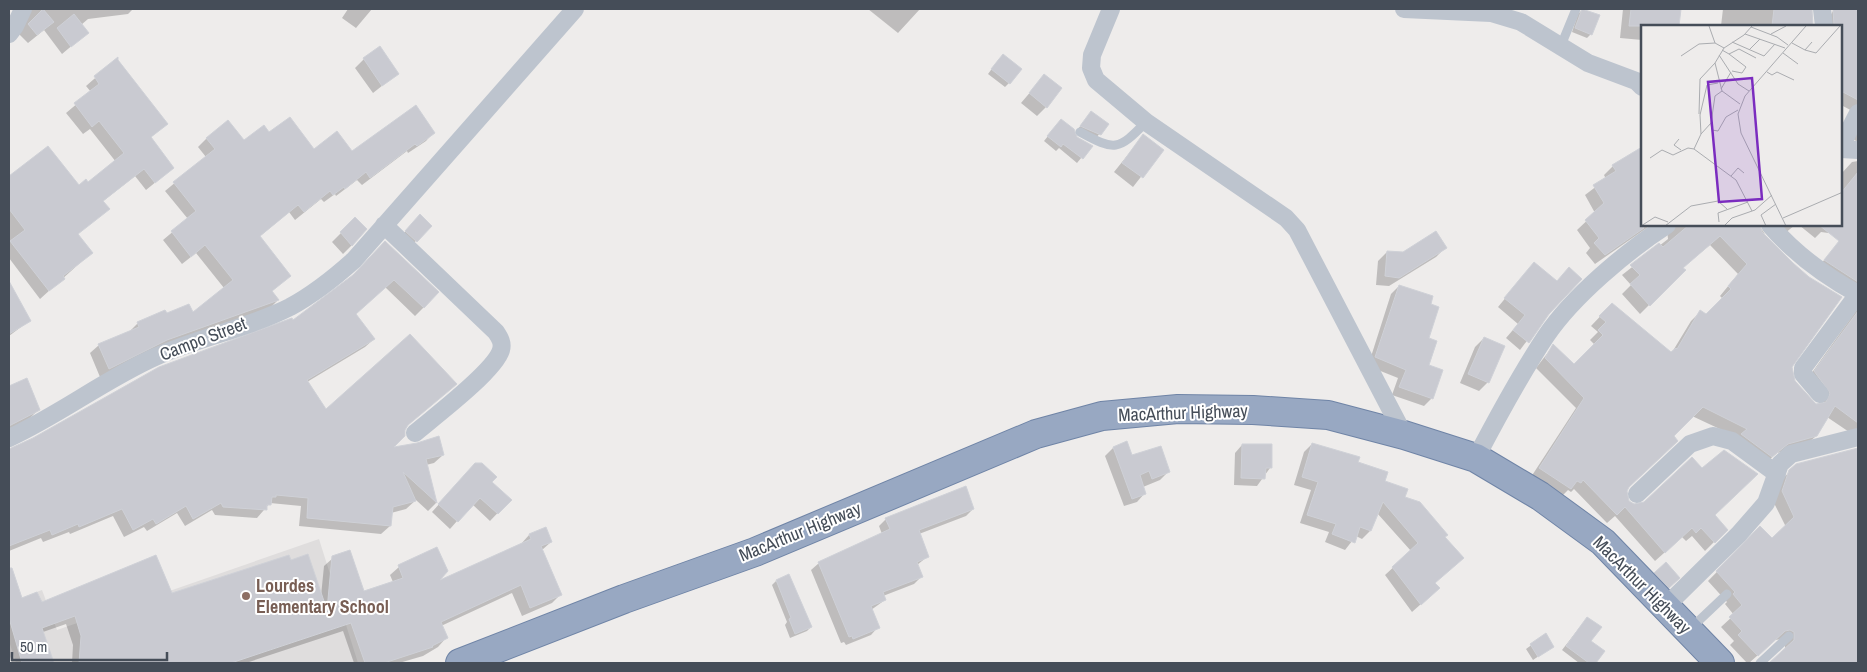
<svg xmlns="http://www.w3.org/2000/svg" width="1867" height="672" font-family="'Archivo Narrow',sans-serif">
  <rect width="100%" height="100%" fill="#eeeceb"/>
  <!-- education -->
  <path fill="#dfdddd" d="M319,539l39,124h-172l-3,-9 -25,9h-142l-7,-22v-39l33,-12 15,40z"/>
  <!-- shadow -->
  <path fill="#0003" d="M20,9h113l-5,5 -40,5 -7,6 6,8 -25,21 -18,-24 -16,13 -9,-9z
    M348,9h24l-16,19 -14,-10z
    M868,9h52l-22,24z
    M1623,9h56l-2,17h-35v14l-22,-2z
    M1723,9h88l-1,17h-89z
    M1834,9h24v38l-2,5 2,1v61l-17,-9v-79h-16z
    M1582,10l9,24 -4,4 -15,-6 6,-18z
    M117,59l49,65 -16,14 23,30 -27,22 -11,-14 -33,26 -25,33 14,18 -51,46 -31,-41v-85l2,3 67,11 10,-3 28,-22 -26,-33 -7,5 -17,-21 25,-21 -5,-6z
    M364,59l33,15 -24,19 -18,-25z
    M999,59l10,24 -4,4 -17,-13z
    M1044,76l2,31 -9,9 -16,-13z
    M1091,113l16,12 -12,14 -18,-9z
    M1057,125l34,21 -14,17 -18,-15 -3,3 -12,-10z
    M1858,129v13l-5,-3z
    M434,132l-8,9 -18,12 -1,-2 -45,34 -5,-5 -21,16 -1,-2 -11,8 -3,-3 -26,21 -6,-8 -30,25 30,39 -18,16 7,8 -8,8 -170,69 -10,-24 9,-8 31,-14 8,-8 28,-8 26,-1 32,-26 -28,-35 -14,11 -19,-24 25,-21 -23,-28 41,-34 -8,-10 8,-8 37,3 26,-8 45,17 38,2z
    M1143,136l19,14 -29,37 -19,-15z
    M1858,161v24l-3,4 3,3v5l-9,12 9,7v21l-37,-5 -6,6 -16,-13h42v-51l11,-12z
    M1613,166l29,5v54h9l-56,39 -9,-11 4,-5 -13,-18 18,-17 -10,-18 21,-16 -2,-4z
    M420,216l10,10 -18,19 -10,-10z
    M355,219l-3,26 -9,9 -11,-12z
    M1663,225h96l12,19 23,137 22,24 6,-3 -16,-21 52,-73v130l-31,-21 -11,19 -10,9 -29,8 -15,13 -23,-28 -47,-22 -64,71 -3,4 3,11 12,4 62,-36 22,-19 32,23 -43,41 13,15 -21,21 -13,-15 -6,5 -4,-4 -27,24 -40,-45 -8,7 -33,-34 -3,3 -3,-2 -7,7 -30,-20 45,-69 -40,-40 17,-22 21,20 21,-21 -5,-5 8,-8 -7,-6 21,-22 59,50 20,-33 9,-9 6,3 17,-16 -3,-3 18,-22 -28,-29 -28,23 2,2 -44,44 -18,-20 9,-9 -9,-10 46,-36 -1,-10z
    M1765,225h30l-16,13z
    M1844,238l14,5v59l-42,-33z
    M385,243l39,64 -9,9 -30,-29 -30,27 19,25 -9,8 -58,35 18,29 131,-27 -51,43 -14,21 52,7 -9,8 -8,2 10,38 -8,8 -12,-11 -10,9 -15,4 -1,13 -9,8 -82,-8 2,-20 -31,-3 -13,15 -42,-3 -3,-5 -27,16 -8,-13 -30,18 -3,-4 -20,10 -11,-21 -43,18 -1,-2 -26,10 -2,-4 -32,13v-101l284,-128 59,-45z
    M1445,248l-9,9 -47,29 -13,-1 2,-24 9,-9 16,1z
    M1527,272l21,41 -28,37 -14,-12 12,-14 -20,-17z
    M9,284l20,37 -20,15z
    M1399,286l28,52v28l5,32 -8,8 -32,-11 6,-17 -30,-12 23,-72z
    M1484,338l20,9 -16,35 -9,9 -19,-8 15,-36z
    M26,380l12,30 -8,8 -21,12v-43z
    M1127,443l5,14 37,14 -9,9 -17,7 2,6 -8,9 -13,4 -19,-50 8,-8z
    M1312,444l45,18 47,36 40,39 -14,59 -18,16 -27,-37 26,-24 -34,-38 -7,18 -8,8 -6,-3 -11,14 -20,-8 4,-10 -29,-9 11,-33 -17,-5 10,-33z
    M1242,445l28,23 -13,18 -23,-1 1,-32z
    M1858,449v173l-14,14 14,13v14h-87l14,-12v-10l-4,-2 -6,1 -26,23h-2l-17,-18 4,-4 -13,-14 13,-12 -9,-11 2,-2 -19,-21 52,-53 12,12 14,-13 -13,-26 7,-20 17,-16z
    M468,472l23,10 19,18 -20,21 -18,-17 -22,25 -18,-17z
    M973,509l-7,7 -47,18 8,23 -10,8 4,12 -7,7 -31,12 2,4 -14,10 7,17 -7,8 -25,10 -2,-3 -3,1 -30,-73 8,-7 63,-29 -3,-8 7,-7z
    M529,535l22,7 -9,8 18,45 -8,8 -30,13 -10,-23 -71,33 5,12 -8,9 -15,9 -24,7h-45l-11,-32 -97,32h-108l-3,-6 -19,6h-44l1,-18 -7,-21 -23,8 10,31h-41l-3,-10v-80l12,26 20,4 130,-8 119,-33 31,34 3,-30 9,-8 30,34 30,-10 -3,-7 9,-8 36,16 86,-39z
    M1666,564l12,14 -14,13 -13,-13z
    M776,581l35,46 -4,4 -17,7 -5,-13 2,-3 -15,-37z
    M1583,623l6,19 14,10 -8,11h-16l-17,-13z
    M1545,635l7,12 -19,13 -7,-11z"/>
  <!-- building -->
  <path fill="#c9cad1" stroke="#cfd1d7" d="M43,9l11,13 -17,13 -9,-11z
    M1582,9l18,6 -8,20 -17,-7z
    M1631,9h50l-2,17h-50z
    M1774,9h38l1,17h-41z
    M1833,9h25v91l-17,-9v-65h-7z
    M74,14l15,19 -18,14 -14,-19z
    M380,46l19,28 -17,12 -19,-28z
    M1003,54l19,15 -12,15 -19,-15z
    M118,57v3l50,64 -17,13 23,31 -19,15 -11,-14 -41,32 7,8 -32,25 15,19 -30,23 2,3 -16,12 -39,-50 15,-11 -16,-21v-33l39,-30 31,39 7,-6 2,3 36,-29 -25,-32 -7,6 -18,-24 25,-19 -5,-8z
    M1044,74l18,14 -15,20 -18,-15z
    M416,105l19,28 -18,13 -2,-2 -45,34 -4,-6 -21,17 -1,-2 -11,8 -3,-4 -26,21 -6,-7 -38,31 31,40 -19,15 7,9 -112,40 -58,29 -11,-25 41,-17 -2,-5 28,-12 2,3 22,-9 4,8 40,-32 -28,-35 -14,12 -20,-26 25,-20 -23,-29 42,-33 -9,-11 22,-18 16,20 20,-15 5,7 21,-15 24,32 23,-18 15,20z
    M1091,111l18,13 -8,11 -21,-9z
    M1061,119l13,10 3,8 16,9 -10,13 -20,-15 -2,3 -14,-11z
    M1143,134l21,16 -21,28 -21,-15z
    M1642,147v78l2,3 -39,27 -11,-12 5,-5 -14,-18 19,-17 -11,-18 23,-14 -4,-6z
    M1858,172v110l-34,-22 15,-19 -20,-16h22v-32z
    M420,214l12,12 -15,16 -12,-11z
    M355,217l12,12 -15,17 -12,-14z
    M1689,225h71l2,7 31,31 16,14 33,20 -50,70 3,14 21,23 10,-2 4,-9 -16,-22 44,-60v112l-23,-17 -18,30 -29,8 -16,13 -31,-23 6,-5 -44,-22 -29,29 4,5 -49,46 -2,4 2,10 5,3 10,-2 48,-45 10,11 22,-18 34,24 -43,41 13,15 -13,13 -14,-15 -5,5 -4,-5 -27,25 -40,-46 -8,8 -34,-35 -2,3 -4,-2 -6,8 -32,-21 45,-70 -39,-40 8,-14 21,20 29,-29 -5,-5 8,-8 -7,-6 13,-13 59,49 5,-4 1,1 23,-39 6,4 25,-25 -3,-3 19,-22 -27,-28 -37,32 3,2 -36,36 -20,-22 10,-9 -10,-10 29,-22 4,4z
    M1436,231l11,17 -48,30 -14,-2 2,-25 16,1z
    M385,241l54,51 -15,16 -30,-28 -38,34 19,25 -68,41 19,29 84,-75 47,50 -49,41 -3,5v6l-11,11 23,-4 22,-7 5,19 -18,4 11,44 -34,-31 13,29 -23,6 -2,19 -84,-8 1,-20 -32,-3v2h-4l-1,8h-4v5l-44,-3 -2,-4 -28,16 -7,-13 -30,18 -3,-5 -20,11 -11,-21 -43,18 -1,-3 -26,11 -2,-5 -41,16v-97l24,-11 126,-71 133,-49 1,2 60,-45z
    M1534,262l23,19 12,-14 13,12 -33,35 -20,29 -16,-13 12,-15 -21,-17z
    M9,281l22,40 -22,13z
    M1399,285l34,11 -2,8 8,3 -10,31 8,3 -8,24 14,5 -10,29 -34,-12 7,-17 -31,-13z
    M1484,337l21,9 -16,37 -21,-9z
    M27,378l13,32 -31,16v-40z
    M1127,441l5,14 29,-9 9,26 -18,7 -3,-8 -9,4 6,19 -14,5 -19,-52z
    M1312,443l48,14 -2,5 30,10 -3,9 23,8 -3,8 15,5 28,33 -3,2 19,21 -29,25 5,5 -19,17 -29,-38 26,-24 -35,-41 -12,29 -11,-4 -5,16 -23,-9 4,-10 -29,-9 11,-33 -16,-5z
    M1242,444h30v24h-6l-1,11 -24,-1z
    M1858,448v215h-89l25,-23v-8l-4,-2 -5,1 -27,25 -20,-21 4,-4 -13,-14 13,-12 -9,-11 2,-2 -19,-21 44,-45 12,12 22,-21 -12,-26 7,-21 7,-6z
    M475,463h7l15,14 -5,5 20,18 -14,14 -18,-16 -22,24 -20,-18z
    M966,486l8,23 -55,21 10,27 -12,5 6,15 -40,15 3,8 -15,6 9,22 -27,11 -1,-3 -3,1 -31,-75 72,-33 -5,-11z
    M546,527l6,15 -11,4 21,49 -32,13 -9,-23 -80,37 7,16 -16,8 1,1 -49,16h-19l-14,-40 -120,40h-152l2,-27 -6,-20 -33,12 12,35h-32l-13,-45v-50h3l10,30 15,-6 5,10 114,-47 16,38 117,-38 2,5 17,-6 19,56 5,-54 18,-6 14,41 39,-13 -5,-13 39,-18 11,24 -8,9 91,-41 -2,-5z
    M1666,562l14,16 -11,10 -15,-15z
    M789,574l23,53 -17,7 -6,-15 2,-1 -15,-38z
    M1587,617l15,10 -11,14 14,10 -9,12h-7l-23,-17z
    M1546,633l8,14 -16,10 -8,-13z"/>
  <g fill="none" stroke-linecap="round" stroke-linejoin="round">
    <!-- trunk casing -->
    <g stroke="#6f84a6" stroke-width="30">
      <path id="trunk" d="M460,663l164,-64 131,-47 281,-118 66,-18 76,-7 75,1 75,5 76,20 72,23 64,38 63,46 117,121"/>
    </g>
    <!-- service -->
    <path stroke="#bdc4ce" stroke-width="9" d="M1560,48l16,-39
      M1080,132c35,19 38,19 66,-10
      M1690,629l37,-35
      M1760,663l29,-27"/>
    <!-- minor -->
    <path stroke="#bdc4ce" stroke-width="18" d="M1111,9l-19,46 -1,13 5,12 50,42 140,96 11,12 107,205
      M1404,9l87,4 30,9 67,41 48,18 6,6
      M1822,9l2,17
      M9,34l6,-8 8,-17
      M1841,146l17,-33
      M1841,149l17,1
      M384,225l112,107c4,6 7,11 5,18 -6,21 -67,67 -86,83
      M1770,225c25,29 55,51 88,69
      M1820,394l-17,-20v-6l55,-74
      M9,438c50,-23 95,-58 146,-81 42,-19 94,-29 135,-50 24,-13 44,-29 64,-47l221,-251
      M1476,458c22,-42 44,-83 70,-122 27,-40 81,-85 121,-111
      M1637,494l53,-50 23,-8 19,5 45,33
      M1665,607l74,-73 27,-31 14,-39 11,-10 67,-17"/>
    <!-- trunk -->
    <use href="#trunk" stroke="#98a8c2" stroke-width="28"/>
  </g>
  <!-- markers -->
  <circle fill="#8d6e63" stroke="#fff" stroke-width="2" cx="246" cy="596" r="5"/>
  <g text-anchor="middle" stroke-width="4" stroke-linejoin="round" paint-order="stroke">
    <!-- street labels -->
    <g font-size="18" fill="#454d58" stroke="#fff">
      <text transform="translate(203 339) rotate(-21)" y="6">Campo Street</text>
      <text transform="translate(1183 413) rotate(-2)" y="6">MacArthur Highway</text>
      <text transform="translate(800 532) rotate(-22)" y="6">MacArthur Highway</text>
      <text transform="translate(1642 585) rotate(45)" y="6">MacArthur Highway</text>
    </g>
    <!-- education labels -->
    <g font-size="18" font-weight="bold" fill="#785e54" stroke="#fff" text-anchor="start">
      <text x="256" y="592">Lourdes<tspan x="256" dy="21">Elementary School</tspan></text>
    </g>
  </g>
  <!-- overview -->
  <g transform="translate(1641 25)">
    <rect width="201" height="201" fill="#eeeceb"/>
    <path fill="none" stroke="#aaacb0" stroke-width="1" d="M68,1l6,17 9,5M110,2l26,10 11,8M104,9l40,14M130,9l15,-8M91,17l32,14 11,-12M151,18l13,7 7,-8M81,25l7,4 10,-5 17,9M108,25l11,-11M164,25l11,3 24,-27M142,28l15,11M88,29l17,13 -4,6 -10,-2M78,30l19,29 11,7M40,31l18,-12 16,-1M126,47l5,3 5,-3 17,8M80,64l10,-17M99,79l-18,-13 -7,-28 9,-15 20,-13 8,-9M58,89l1,-35 15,-16M70,99l1,6 6,1 8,-14 12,-7M60,109l10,-11 4,-27 7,-5M38,114l-5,6 7,5M53,124l42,31 16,31M9,133l12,-8 11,5 15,-7 6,1 7,-15 -1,-19 7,-30 11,-2M90,151l7,-8 6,5M142,193l60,-26M78,197l-1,-9 30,-11M0,201l14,-9 13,5M24,201l26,-20 27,-5 9,8M83,201l8,-8 23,-8 17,-15M125,201l-5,-11 15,-11M145,201l-45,-93 -3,-19 7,-18 61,-70"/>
    <path fill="#7b2cbf" fill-opacity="0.15" stroke="#7b2cbf" stroke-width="2.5" d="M111,53l10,121 -43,3 -11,-120z"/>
    <rect width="201" height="201" fill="none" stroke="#454d58" stroke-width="2.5"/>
  </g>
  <!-- border -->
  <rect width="1867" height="672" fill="none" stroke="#454d58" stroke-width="20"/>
  <!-- scale -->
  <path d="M12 652v8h155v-8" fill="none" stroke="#454d58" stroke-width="2.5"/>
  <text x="20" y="652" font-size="15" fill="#454d58" stroke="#ffffff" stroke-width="4" paint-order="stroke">50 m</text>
</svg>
